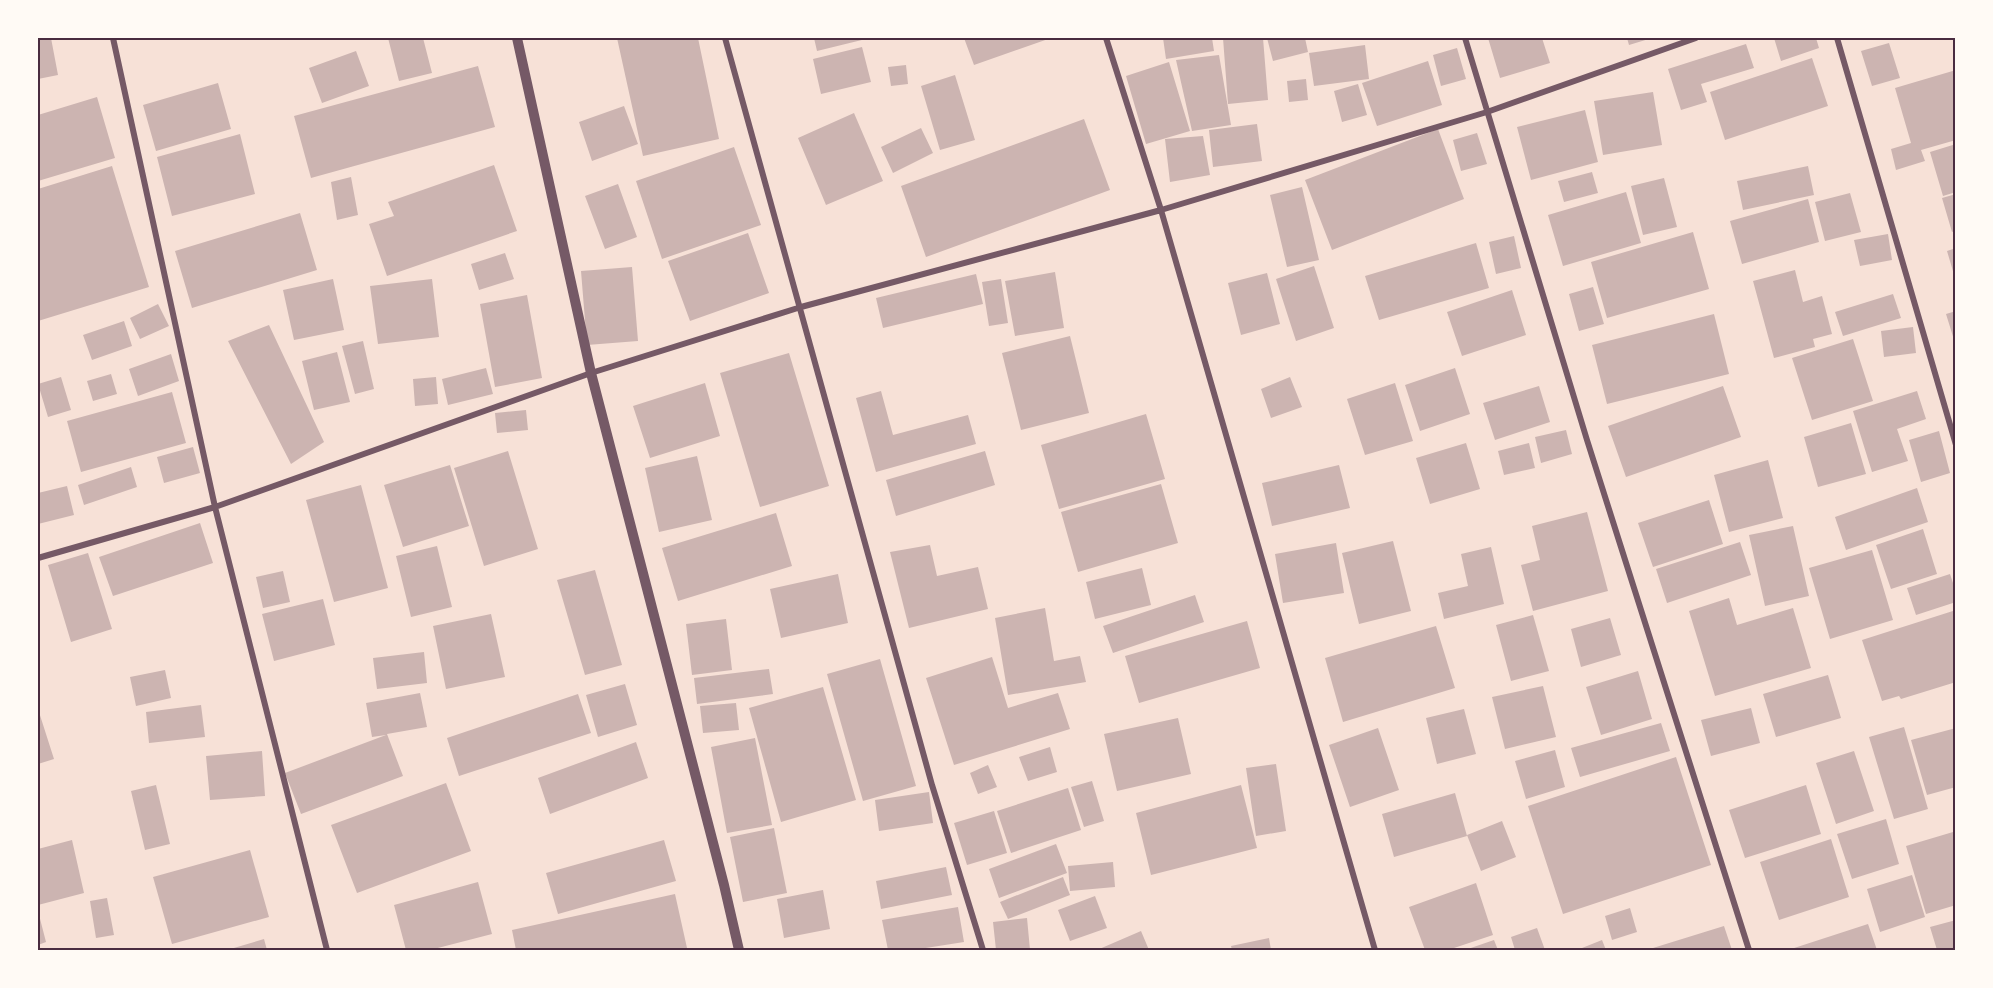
<svg xmlns="http://www.w3.org/2000/svg" width="1993" height="988" font-family="'IBM Plex Serif',serif">
  <rect width="100%" height="100%" fill="#f7e1d7"/>
  <!-- building -->
  <path fill="#ccb4b1" d="M38,38h13l7,37 -20,4z
    M388,38h35l9,35 -33,8z
    M617,38h81l21,101 -76,17z
    M814,38h56l-53,13z
    M964,38h87l-77,27z
    M1163,38h49l2,13 -48,8z
    M1223,38h40l5,62 -40,4z
    M1267,38h38l3,14 -35,9z
    M1488,38h54l8,25 -50,15z
    M1627,38h25l-23,7z
    M1774,38h42l3,10 -38,13z
    M1889,43l11,35 -28,8 -11,-35z
    M1746,44l8,24 -53,16 6,18 -26,8 -13,-41z
    M1365,45l4,34 -55,7 -5,-33z
    M862,47l9,35 -50,12 -8,-35z
    M1457,48l9,31 -25,7 -8,-31z
    M356,51l13,35 -47,17 -13,-35z
    M1219,55l12,70 -39,6 -16,-71z
    M1812,58l16,48 -103,34 -15,-48z
    M1428,61l14,44 -65,21 -15,-43z
    M1169,62l21,69 -44,13 -20,-68z
    M906,65l2,19 -17,2 -3,-19z
    M478,66l17,61 -184,51 -17,-62z
    M1956,70v70l-35,10 4,11 -29,9 -5,-21 20,-6 -16,-55z
    M955,75l20,65 -35,10 -19,-64z
    M1306,79l2,21 -19,2 -2,-21z
    M218,83l13,46 -75,22 -13,-46z
    M1358,84l9,31 -25,7 -8,-31z
    M1653,92l9,53 -59,10 -9,-54z
    M97,97l18,61 -77,23v-66z
    M624,106l14,38 -46,17 -13,-39z
    M1585,110l13,52 -67,18 -14,-53z
    M854,113l29,68 -57,24 -28,-67z
    M1084,119l26,71 -184,67 -25,-71z
    M1257,124l5,37 -49,6 -4,-37z
    M921,128l12,25 -40,20 -12,-26z
    M1438,129l26,70 -132,51 -27,-70z
    M1477,133l10,31 -26,7 -8,-31z
    M240,134l15,60 -83,22 -15,-59z
    M1203,136l7,39 -40,7 -5,-43z
    M1956,144v48l-13,4 -13,-44z
    M734,147l27,78 -99,34 -26,-78z
    M494,165l23,66 -130,45 -18,-52 25,-8 -6,-14z
    M112,166l37,121 -111,34v-132z
    M1808,166l6,29 -71,15 -6,-29z
    M1592,172l6,21 -34,9 -6,-21z
    M351,177l7,38 -21,5 -6,-38z
    M1664,178l13,49 -34,8 -12,-49z
    M618,184l19,53 -32,12 -20,-53z
    M1302,187l17,73 -32,7 -17,-72z
    M1626,192l15,51 -78,23 -15,-51z
    M1850,193l11,39 -36,9 -10,-39z
    M1956,194v36l-4,2 -10,-34z
    M1808,199l11,43 -77,22 -12,-43z
    M300,213l17,57 -125,38 -17,-57z
    M1693,232l16,57 -102,29 -16,-56z
    M748,233l21,60 -79,28 -22,-60z
    M1888,234l4,26 -32,6 -6,-26z
    M1514,236l7,32 -25,6 -7,-32z
    M1476,243l13,45 -110,32 -14,-44z
    M1956,248v30h-1l-8,-27z
    M505,253l9,26 -35,11 -8,-26z
    M1314,266l20,62 -38,13 -20,-62z
    M632,267l6,74 -51,4 -6,-74z
    M1795,270l8,32 19,-6 10,38 -19,5 2,8 -41,11 -21,-77z
    M1055,272l9,56 -49,8 -10,-55z
    M1267,273l13,51 -39,11 -13,-52z
    M976,274l7,30 -100,24 -7,-30z
    M333,279l11,51 -50,10 -11,-50z
    M432,279l7,58 -61,7 -8,-58z
    M1001,279l7,44 -19,3 -7,-44z
    M1593,287l11,37 -25,7 -10,-37z
    M1512,290l14,45 -64,21 -15,-44z
    M1893,294l8,24 -58,18 -8,-24z
    M527,295l15,83 -47,9 -15,-83z
    M158,304l11,22 -29,13 -10,-21z
    M1956,311v32h-1l-9,-29z
    M1714,314l15,60 -122,30 -15,-59z
    M124,321l8,25 -40,14 -9,-25z
    M269,325l55,117 -33,22 -63,-123z
    M1913,327l3,26 -32,4 -3,-26z
    M1070,336l19,77 -68,17 -19,-77z
    M1853,339l20,62 -61,19 -20,-62z
    M363,341l11,48 -19,5 -13,-48z
    M337,352l13,50 -36,8 -12,-49z
    M789,353l40,133 -69,21 -40,-134z
    M171,354l8,27 -41,15 -9,-27z
    M486,368l7,26 -45,11 -6,-26z
    M1455,368l15,46 -50,17 -15,-46z
    M111,374l6,20 -24,7 -6,-20z
    M61,377l10,33 -23,7 -10,-33z
    M436,377l2,27 -23,2 -2,-27z
    M1290,377l12,30 -31,11 -10,-29z
    M705,383l15,53 -70,22 -17,-52z
    M1395,383l18,58 -48,14 -18,-56z
    M1539,386l11,36 -55,18 -12,-37z
    M1723,386l18,51 -115,40 -18,-51z
    M881,391l12,44 75,-20 8,29 -100,28 -20,-74z
    M1917,391l9,28 -29,10 11,32 -36,11 -19,-61z
    M172,392l14,51 -105,29 -14,-51z
    M526,410l2,20 -31,3 -2,-20z
    M1146,414l19,65 -106,30 -18,-64z
    M1851,423l15,51 -48,13 -14,-50z
    M1566,430l6,24 -31,9 -6,-26z
    M1939,431l11,42 -29,9 -12,-42z
    M1466,443l14,46 -50,15 -14,-46z
    M1529,443l6,25 -31,7 -6,-24z
    M193,447l7,26 -36,10 -7,-26z
    M508,451l30,98 -54,17 -30,-98z
    M985,451l10,34 -99,31 -10,-36z
    M697,456l15,64 -53,12 -14,-64z
    M1768,460l15,58 -54,14 -15,-57z
    M450,465l19,61 -66,21 -19,-62z
    M1339,465l11,43 -78,18 -10,-43z
    M131,467l6,20 -53,18 -6,-20z
    M1161,484l17,59 -100,29 -17,-60z
    M361,485l27,103 -54,14 -28,-102z
    M67,486l7,29 -36,9v-31z
    M1917,488l11,34 -82,28 -11,-33z
    M1709,500l14,44 -70,23 -15,-44z
    M1587,512l21,79 -75,20 -12,-46 19,-5 -8,-34z
    M776,513l16,53 -114,35 -16,-53z
    M200,523l13,40 -100,33 -14,-39z
    M1793,526l16,70 -44,10 -16,-71z
    M1923,529l14,45 -46,15 -15,-44z
    M1393,541l18,70 -52,13 -17,-71z
    M1740,542l11,33 -84,28 -11,-34z
    M1336,543l8,50 -61,10 -8,-49z
    M930,545l7,31 41,-9 10,42 -79,19 -19,-76z
    M437,546l15,61 -41,10 -15,-61z
    M1491,547l13,57 -60,15 -6,-26 30,-7 -7,-32z
    M1872,550l21,70 -63,19 -21,-71z
    M88,553l24,76 -41,13 -23,-77z
    M1142,568l9,37 -56,14 -9,-37z
    M595,570l27,95 -37,10 -28,-95z
    M283,571l7,31 -27,6 -7,-31z
    M838,574l10,49 -67,15 -11,-49z
    M1950,574l6,18v10l-40,13 -9,-27z
    M1195,595l9,27 -91,31 -10,-27z
    M1729,598l8,27 56,-17 18,60 -96,28 -26,-85z
    M323,599l12,46 -61,16 -12,-47z
    M1045,608l9,53 26,-5 6,26 -78,13 -13,-77z
    M1956,610v72l-55,17 -2,-3 -17,5 -20,-61z
    M491,614l14,63 -59,12 -13,-63z
    M1533,615l16,56 -38,10 -15,-56z
    M1610,618l11,37 -40,12 -10,-38z
    M726,619l6,51 -40,5 -6,-51z
    M1247,621l13,47 -121,35 -14,-47z
    M1436,626l19,62 -112,34 -18,-64z
    M424,652l3,31 -50,6 -4,-31z
    M992,657l16,51 50,-15 12,36 -116,36 -28,-87z
    M880,659l36,127 -53,15 -36,-127z
    M769,669l4,25 -76,10 -3,-26z
    M165,670l6,28 -35,8 -6,-29z
    M1638,671l14,48 -51,16 -15,-48z
    M1828,675l13,43 -65,19 -13,-43z
    M625,684l12,41 -39,12 -12,-42z
    M1543,686l13,51 -51,12 -13,-52z
    M823,687l33,113 -75,22 -32,-114z
    M420,693l7,34 -40,7 16,42 -102,38 -16,-41 101,-38 -14,2 -6,-34z
    M578,694l13,39 -132,43 -12,-38z
    M736,703l3,27 -36,3 -3,-27z
    M201,705l4,32 -56,6 -3,-31z
    M1751,708l9,35 -49,13 -10,-36z
    M38,709l16,50 -16,5z
    M1464,709l12,45 -39,10 -11,-46z
    M1178,718l13,56 -74,17 -13,-57z
    M1661,723l9,28 -90,26 -9,-29z
    M1904,727l24,82 -34,10 -25,-82z
    M1378,728l21,62 -49,17 -21,-62z
    M1956,728v59l-29,8 -16,-55z
    M755,738l17,87 -45,8 -16,-86z
    M636,742l12,36 -98,36 -12,-36z
    M1050,747l7,25 -29,9 -9,-24z
    M1555,750l10,37 -39,12 -11,-38z
    M262,751l3,45 -55,4 -4,-44z
    M1854,751l20,60 -38,13 -20,-61z
    M1676,757l35,108 -148,49 -35,-108z
    M1276,764l10,67 -30,5 -10,-68z
    M988,765l9,22 -19,7 -8,-21z
    M1092,781l12,40 -20,6 -13,-40z
    M446,783l25,68 -114,42 -26,-68z
    M156,785l14,59 -25,6 -14,-59z
    M1241,785l16,63 -106,27 -15,-62z
    M1806,785l15,49 -76,24 -16,-48z
    M1068,788l13,42 -70,23 -14,-42z
    M929,792l4,31 -54,8 -4,-31z
    M1455,793l12,43 -73,21 -12,-43z
    M994,811l13,42 -40,12 -13,-42z
    M1886,819l13,45 -47,15 -15,-45z
    M1502,821l14,36 -35,14 -14,-36z
    M774,828l13,65 -44,9 -13,-65z
    M1953,832l3,9v64l-30,9 -20,-68z
    M1831,839l18,58 -70,23 -19,-58z
    M72,840l12,53 -46,12v-56z
    M664,840l12,41 -118,33 -12,-41z
    M1056,844l11,29 -68,25 -10,-29z
    M250,850l19,67 -97,27 -19,-67z
    M1113,862l2,25 -45,4 -2,-25z
    M946,867l6,28 -71,14 -5,-28z
    M1912,875l13,42 -45,15 -13,-43z
    M1063,877l7,18 -62,24 -8,-17z
    M478,882l14,52 -62,16h-24l-12,-45z
    M1476,883l17,52 -45,15h-23l-16,-43z
    M823,890l7,39 -46,9 -7,-39z
    M675,894l12,54 -10,2h-161l-4,-20z
    M1095,896l12,32 -37,13 -12,-31z
    M107,898l7,37 -18,3 -6,-37z
    M958,907l6,35 -51,8h-25l-6,-30z
    M1630,908l7,24 -25,8 -7,-24z
    M38,911l8,31 -8,3z
    M1027,918l3,32h-34l-3,-28z
    M1956,920v30h-19l-7,-23z
    M1868,924l9,26h-89z
    M1724,926l8,24h-78l-1,-2z
    M1537,928l8,22h-30l-4,-13z
    M1141,931l8,19h-52z
    M1269,938l2,12h-39l-1,-4z
    M264,939l3,11h-40z
    M1494,940l4,10h-33z
    M1602,940l4,10h-29z"/>
  <g fill="none" stroke-linecap="round" stroke-linejoin="round">
    <!-- minor -->
    <path stroke="#755966" stroke-width="6" d="M113,38l102,469 112,443
      M725,38l207,747 51,165
      M1106,38l55,172 214,740
      M1465,38l122,402 162,510
      M1837,38l119,407
      M38,558l177,-51 376,-134 210,-66 360,-97 326,-98 209,-74"/>
    <!-- tertiary -->
    <path stroke="#755966" stroke-width="10" d="M517,38l74,335 133,512 15,65"/>
  </g>
  <!-- border -->
  <rect width="1993" height="988" fill="none" stroke="#fffaf5" stroke-width="78"/>
  <rect x="39" y="39" width="1915" height="910" fill="none" stroke="#4a2c40" stroke-width="2"/>
</svg>
